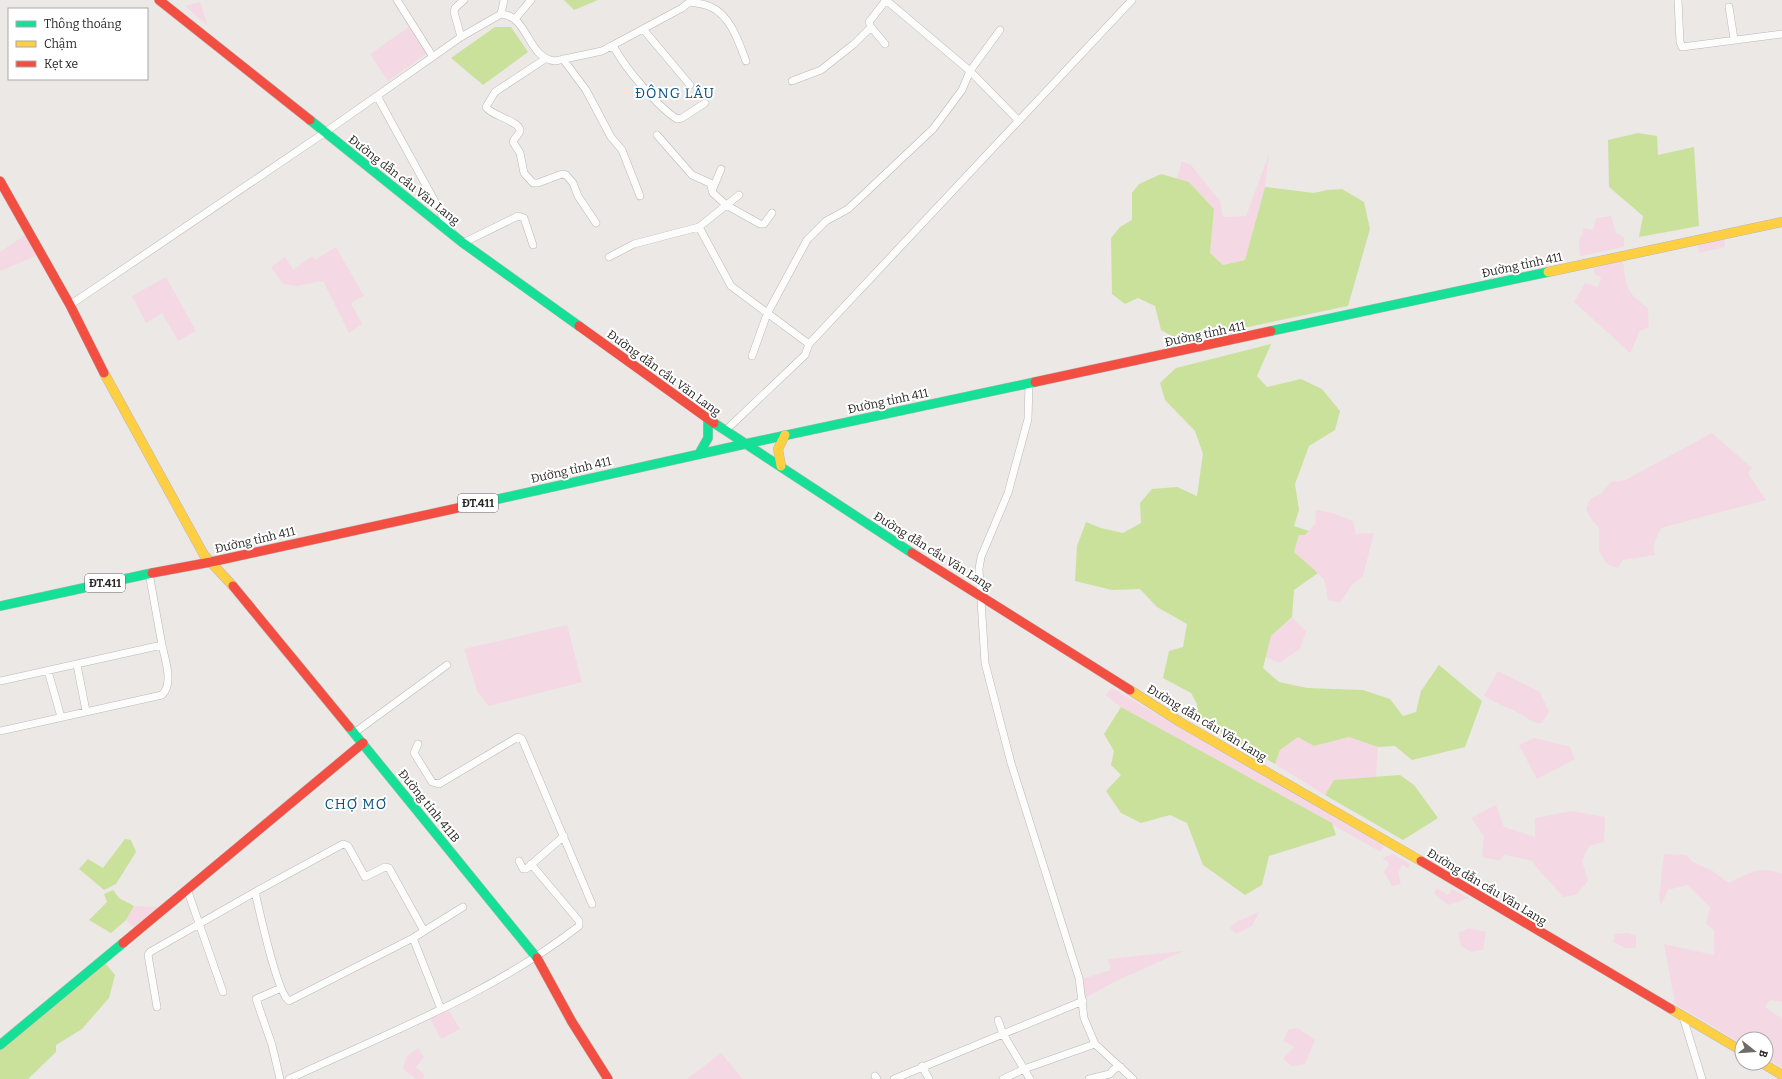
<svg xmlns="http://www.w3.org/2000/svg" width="1782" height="1079" font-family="Bitter,serif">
  <rect width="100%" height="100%" fill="#ebe8e6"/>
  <!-- green -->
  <path fill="#f4d9e4" d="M200,2l8,24 -23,-20z
    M410,26l17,24 -2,5 -37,26 -18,-27z
    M1269,154l-4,33 -20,73 -22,5 -13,-12 4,-44 -25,-27 -12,-3 5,-18 9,4 29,36 3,16 23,-1z
    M1611,216l5,17 8,4v10l-44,9 -1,-15 5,-13 9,2 3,-12z
    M28,233l10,22 -38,16v-19z
    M1724,239l1,8 -26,6 -1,-9z
    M336,247l28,49 -13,7 11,21 -13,9 -26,-52 -26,5 -14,-2 -12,-17 14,-10 8,13 19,-14 3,4z
    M1623,260c3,27 2,31 25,48l1,19 -9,4 -10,22 -56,-51 11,-19 13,4 3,-10 -6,-2 -2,-7z
    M166,277l30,54 -18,10 -16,-28 -16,10 -14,-27z
    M1712,433l40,35 -4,5 18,27 -105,28 -8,18 2,9 -32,5 -5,8 -11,-4 -8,-13v-23l-8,-9 -5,-10 5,-11 10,-4 10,-12 14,-2z
    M1316,510l17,3 20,8 3,13 18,-1 -11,43 -12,10 -11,17 -12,-3 -4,-21 -30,-27 5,-17h6l10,-11z
    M1292,617l14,14 -6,18 -21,14 -13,-6 5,-21z
    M567,625l15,57 -93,24 -11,-13 -14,-44z
    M1498,671l42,21 9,20 -8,12c-11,-2 -16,-8 -26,-13 -11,-5 -21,-9 -31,-15z
    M1112,688l272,158 -3,6 -260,-145 -16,-12z
    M1298,736l16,10 35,-9 29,10 -2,30 -42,3 -9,15 -50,-31 5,-14z
    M1534,738l36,9 5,12 -38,20 -18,-34z
    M1496,805l8,22 31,10v-19l36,-7 34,6 -1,25 -15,4 -7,15 6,20 -12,14 -13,2 -27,-30 -3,-6 -29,-6 -4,6 -18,-4 2,-21 -13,-18z
    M1393,854l17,10 -2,4 -6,-3 -4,8 3,11 -9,2 -8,-14 5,-7 -1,-3 -6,-4z
    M1664,854l22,1 7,7 18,8 18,13c21,-10 30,-18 53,-9v128l-12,-2 -5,7 17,12v49l-16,-10v-19h-24v5l-67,-40 -11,-60 50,11v-25l-8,-6 4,-17 -23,-22 -19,5 -7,15 -2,-7z
    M1437,888l11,7 4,-6 17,9 -21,7 -14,-12z
    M134,906l26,1 -26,21 -8,-8z
    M1259,912l-7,14 -16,8 -6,-6 8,-7z
    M1469,928l17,4 -3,18 -12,2 -10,-6 -3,-13z
    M1628,933l8,3v12h-11l-12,-6 2,-8z
    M1183,951l-69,31 -29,16 -3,-19 29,-9 -3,-11z
    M448,1009l12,20 -19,10 -11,-21z
    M1298,1028l17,12 -10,24 -14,2 -8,-8 12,-11 -12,-6 6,-12z
    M418,1048l6,9 -8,10 9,9 -3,3h-6l-13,-10 4,-13z
    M721,1053l22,26h-56z"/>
  <!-- water -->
  <path fill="#cae19c" d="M564,0h34l-24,10z
    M495,27h16l17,25 -45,33 -32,-27z
    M1638,133l19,3 1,19 36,-8 5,79 -60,11 4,-21 -34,-29 -1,-47z
    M1161,174l28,8 25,27 -4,44 13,12 22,-5 20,-73 49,6 13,-3 15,-1 22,13 6,27 -22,77 -167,35 -20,-11 -6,-24 -17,-8 -13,6 -13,-10 -1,-56 9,-11 12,-7v-27l7,-9z
    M1271,344l-14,32 10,11 34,-8 21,10 18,22 -5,19 -26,16 -14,38 4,26 -5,16 15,5 -4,4h-6l-5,17 24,21 -24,17 -2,27 -21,19 -8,32 16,14 28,6 56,2 27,9 13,17 13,-4 5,-21 18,-26 43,36 -17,46 -53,13 -17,-14 -17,1 -29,-10 -35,9 -16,-9 -18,13 -5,14 -80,-47 2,-13 -6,-11 -28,-15 6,-27 14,-4 4,-23 -30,-17 -17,-18 -28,1 -37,-9 2,-35 9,-24 15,6 22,5 18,-10 -1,-20 12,-14 25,-2 20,9 6,-42 -8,-23 -30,-31 -5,-17 16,-15z
    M1121,707l211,116 4,12 -67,21 -7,29 -17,10 -42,-30 -16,-42 -17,-8 -29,8 -20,-10 -15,-22 15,-16 -10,-10 3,-14 -10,-17z
    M1400,775l14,10 24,33 -35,22 -78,-45 9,-15z
    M125,839l6,1 5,12 -20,32 -12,6 -25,-21 9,-10 15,9z
    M113,890l6,8 15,8 -8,14 -15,13 -22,-13 18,-18 -3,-8z
    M105,963l10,12 -6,23 -27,31 -26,16v7l-28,27h-28v-29z"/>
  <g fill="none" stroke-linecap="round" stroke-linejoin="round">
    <!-- street casing -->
    <g stroke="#bbb8b7" stroke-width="8">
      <path id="street" d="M397,0l36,57
        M886,0l84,71 48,49
        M1678,0l2,42 2,5 100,-13
        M690,2c7,1 15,2 21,5 20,9 28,36 35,54
        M1729,7l5,32
        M501,14l3,-14
        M515,19l16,-19
        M643,29l47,56
        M461,37l-7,-25 1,-4 9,-8
        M885,44l-14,-17 -2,-5 17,-22
        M609,47l6,2c11,20 43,58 62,70l5,-1 23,-15
        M545,59l-50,33 -9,15c5,9 35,14 34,24 -1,4 -6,7 -7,11l7,11 4,20 9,10h5l24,-9 4,1 7,8 5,13 18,27
        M563,59l23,31 25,47 11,13 18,46
        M792,81l29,-11 33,-26 17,-17
        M377,96l74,135
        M657,135l35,40 18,8 3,10 13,12 34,19h4l8,-11
        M712,191l9,-22
        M699,227l40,-32
        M463,243l55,-27 6,2 9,27
        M609,257l25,-13 65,-17 32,59 78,58
        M70,305l254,-172 137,-96 40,-23c28,2 26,44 54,47l47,-10 80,-43 10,-8
        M752,356l15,-42 40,-74 19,-19 22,-12 14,-13 71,-67 29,-39 8,-19 30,-41
        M1029,384l-1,35 -20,74 -27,64 -2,12 6,94 26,100 68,215 5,40 11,26 38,35
        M725,431l80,-76 4,-11 323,-344
        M77,665l9,46
        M48,671l13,46
        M0,681l162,-36 -13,-72
        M0,731l162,-36c12,-12 3,-35 0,-50
        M354,733l93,-68
        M418,744l-4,9 18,29 7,2 79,-47 4,2 70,165
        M519,861l4,8h3l38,-33
        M187,889l36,103
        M255,892c4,17 22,101 34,109l124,-63 50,-31
        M413,938l28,71
        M157,1007l-9,-52 2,-3 105,-60 88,-48 5,2 17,31 20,-10 4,1 35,63
        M1683,1017l19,62
        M998,1020l5,14 27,45
        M922,1066l7,13
        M875,1076l2,3
        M280,1079l-8,-34 -16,-46 25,-11
        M289,1079c99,-46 204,-86 290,-153v-5l-48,-57
        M894,1079l189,-78
        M1003,1079l21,-10 71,-25
        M1089,1079l21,-5 4,-5 7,-2"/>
    </g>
    <!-- fast casing -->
    <g stroke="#bbb8b7" stroke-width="10">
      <path id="fast" d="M310,120l153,123 116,83
        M1271,331l277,-59
        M714,423l198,130
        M745,444l290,-62
        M699,454l9,-16v-19
        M485,502l260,-58
        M0,606l152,-33
        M349,727l188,231
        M0,1045l123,-102"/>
    </g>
    <!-- slow casing -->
    <g stroke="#bbb8b7" stroke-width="10">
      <path id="slow" d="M1548,272l234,-50
        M104,373l100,182 29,31
        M781,466l-3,-17 7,-14
        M1130,690l50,32 241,139
        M1671,1009l71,42
        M1762,1063l20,12"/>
    </g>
    <!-- jam casing -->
    <g stroke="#bbb8b7" stroke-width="10">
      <path id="jam" d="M159,0l151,120
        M0,181l70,124 34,68
        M579,326l135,97
        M1035,382l236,-51
        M912,553l218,137
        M152,573l59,-11 274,-60
        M233,586l116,141
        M1421,861l250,148
        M123,943l240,-200
        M537,958l35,64 36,57"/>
    </g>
    <!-- street -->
    <use href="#street" stroke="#fcfcfb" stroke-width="7"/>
    <!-- fast -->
    <use href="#fast" stroke="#16e098" stroke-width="9"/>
    <!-- slow -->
    <use href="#slow" stroke="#ffcf43" stroke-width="9"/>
    <!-- jam -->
    <use href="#jam" stroke="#f24e42" stroke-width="9"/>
  </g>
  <g text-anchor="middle" stroke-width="4" stroke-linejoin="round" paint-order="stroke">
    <!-- shield labels -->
    <g fill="#fff" stroke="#6a6868" stroke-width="1">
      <rect x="458" y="494" width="40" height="18" rx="3"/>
      <rect x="85" y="574" width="40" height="18" rx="3"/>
    </g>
    <g font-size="11" font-weight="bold" fill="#2a2827">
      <text x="478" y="507">ĐT.411</text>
      <text x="105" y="587">ĐT.411</text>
    </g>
    <!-- street labels -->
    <g font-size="12" fill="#2a2827" stroke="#fff">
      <text transform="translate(404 180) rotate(38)" y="4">Đường dẫn cầu Văn Lang</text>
      <text transform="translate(1522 265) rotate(-12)" y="4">Đường tỉnh 411</text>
      <text transform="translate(1205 334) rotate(-12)" y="4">Đường tỉnh 411</text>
      <text transform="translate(664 373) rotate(36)" y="4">Đường dẫn cầu Văn Lang</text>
      <text transform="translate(888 401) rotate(-12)" y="4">Đường tỉnh 411</text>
      <text transform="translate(571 470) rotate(-13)" y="4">Đường tỉnh 411</text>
      <text transform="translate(255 540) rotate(-13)" y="4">Đường tỉnh 411</text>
      <text transform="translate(933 551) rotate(32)" y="4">Đường dẫn cầu Văn Lang</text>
      <text transform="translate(1207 723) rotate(31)" y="4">Đường dẫn cầu Văn Lang</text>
      <text transform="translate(429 806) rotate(51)" y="4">Đường tỉnh 411B</text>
      <text transform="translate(1487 887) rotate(31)" y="4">Đường dẫn cầu Văn Lang</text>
    </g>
    <!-- quarter labels -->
    <g font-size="14" letter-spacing="1" fill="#0a5280" stroke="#fff">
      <text x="675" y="98">ĐÔNG LÂU</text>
      <text x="356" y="809">CHỢ MƠ</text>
    </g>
  </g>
  <!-- legend -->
  <rect x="8" y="8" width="140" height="72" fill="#ffffff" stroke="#aaa9a9"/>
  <rect x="16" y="21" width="20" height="6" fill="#16e098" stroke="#aaa9a9"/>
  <text x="44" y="28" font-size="12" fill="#2a2827">Thông thoáng</text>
  <rect x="16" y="41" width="20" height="6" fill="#ffcf43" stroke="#aaa9a9"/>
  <text x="44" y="48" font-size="12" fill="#2a2827">Chậm</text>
  <rect x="16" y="61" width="20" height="6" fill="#f24e42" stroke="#aaa9a9"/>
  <text x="44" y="68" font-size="12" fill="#2a2827">Kẹt xe</text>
  <!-- north arrow -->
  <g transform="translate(1754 1051) rotate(107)"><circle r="19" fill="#ffffff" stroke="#aaa9a9"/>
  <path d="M0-3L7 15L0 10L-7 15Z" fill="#6e6b6a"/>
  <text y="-6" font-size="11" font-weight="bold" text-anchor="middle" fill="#2a2827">B</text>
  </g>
</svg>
